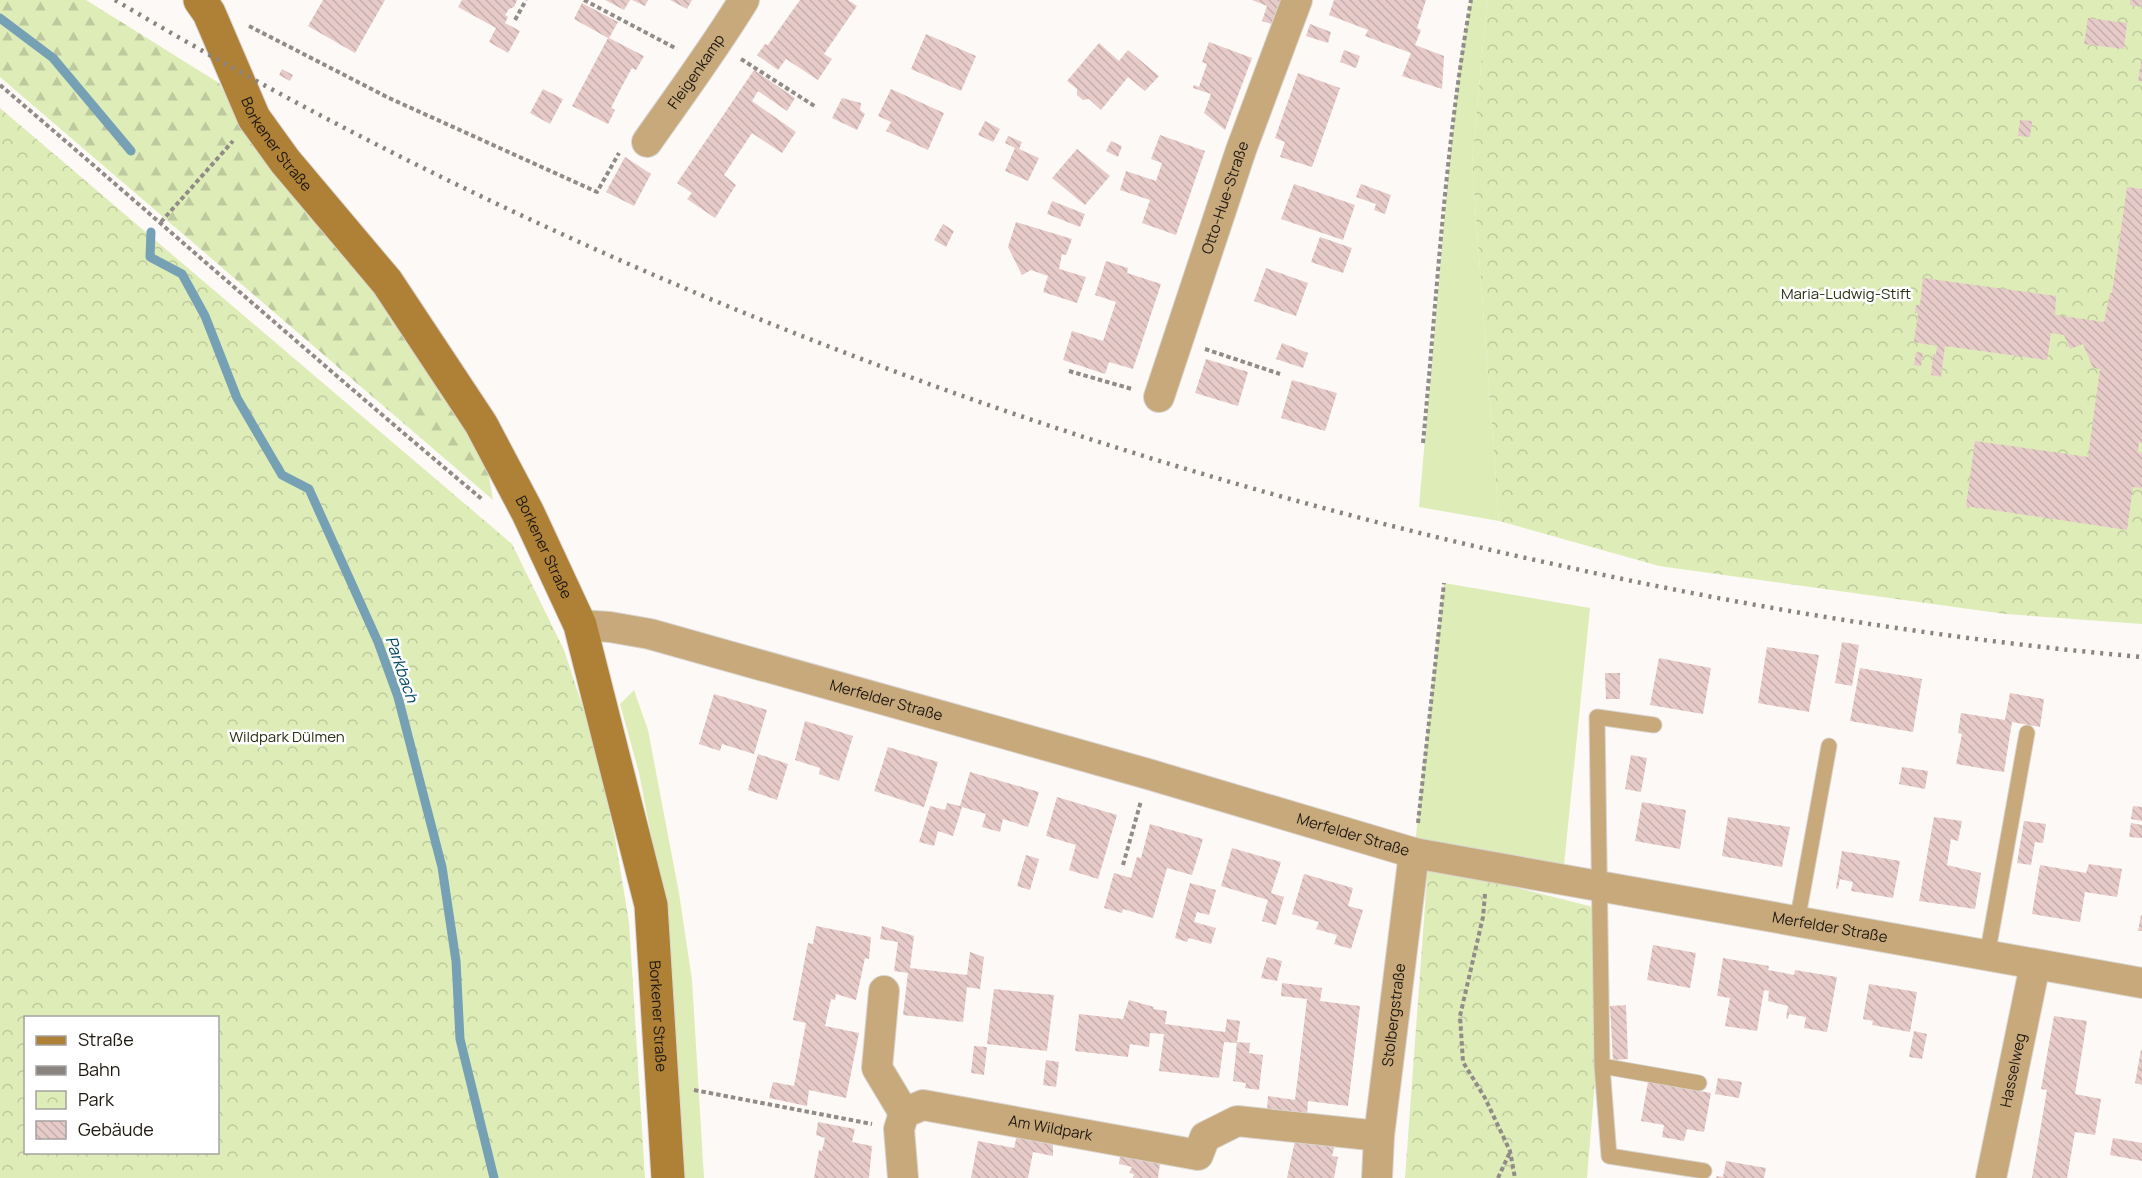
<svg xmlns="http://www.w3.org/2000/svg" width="2142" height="1178" font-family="Manrope,sans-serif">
  <defs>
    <pattern id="forest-firs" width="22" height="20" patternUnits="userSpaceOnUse" patternTransform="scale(1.5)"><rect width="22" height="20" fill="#deecb8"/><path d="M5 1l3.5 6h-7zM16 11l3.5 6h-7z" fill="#beca9d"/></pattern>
    <pattern id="park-crowns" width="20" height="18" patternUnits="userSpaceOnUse" patternTransform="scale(1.5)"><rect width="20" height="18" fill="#deecb8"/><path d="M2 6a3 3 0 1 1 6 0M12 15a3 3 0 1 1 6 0" fill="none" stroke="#beca9d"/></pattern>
    <pattern id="building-back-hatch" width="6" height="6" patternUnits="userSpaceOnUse" patternTransform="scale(1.5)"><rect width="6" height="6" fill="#e7cbc9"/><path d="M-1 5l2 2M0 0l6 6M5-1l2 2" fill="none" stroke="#c6aeac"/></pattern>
  </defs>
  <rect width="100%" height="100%" fill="#fdf9f6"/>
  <!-- grass -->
  <path fill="#deecb8" d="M1471,0h16l-15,164 27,357 -80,-14 30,-342 11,-105z
    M1444,583l146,25 -26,257 -150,-12z
    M634,690l14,40 31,163 13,87 12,198h-21l-22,-291 -22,-114 -19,-69z"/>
  <!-- forest -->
  <path fill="url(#forest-firs)" d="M0,0h86l133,83 34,61 135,162 98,153 7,41 -493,-423z"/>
  <!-- park -->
  <path fill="url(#park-crowns)" fill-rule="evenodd" d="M1487,0h655v624l-137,-10 -346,-48 -160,-45 -27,-357z
    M0,108l512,436 52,106 31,94 20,94 14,84 16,256h-645zM26,1018h192v134h-192z
    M1428,865l165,42 2,174 -8,97h-182z"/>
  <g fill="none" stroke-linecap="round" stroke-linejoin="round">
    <!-- stream -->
    <path stroke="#76a0b3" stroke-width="9" d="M0,18l53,40 78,93
      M151,232l-1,25 32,17 23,42 32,82 45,77 27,14 69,153 20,55 44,170 14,94 4,78 34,139"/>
  </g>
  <!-- building -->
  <path fill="url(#building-back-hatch)" d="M323,0h62l-30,53 -47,-27z
    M462,0h55l-3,7 -5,2 -4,6 3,2 -3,6 15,8 -12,22 -19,-11 7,-14 -38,-21z
    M605,0h25l-6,10z
    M632,0h16l-3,6z
    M670,0h22l-5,9z
    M800,0h48l9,6 -33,48 8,5 -14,21 -32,-21 -8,11 -21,-15 8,-11 3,1z
    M1252,0h38l-10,27 -18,-6 5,-15z
    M1334,0h92l-9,28 4,2 -6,15 29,11 -2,33 -40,-13 9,-23 -46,-17 3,-6 -39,-15z
    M2130,0h12v7l-12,-2z
    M582,3l36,19 -9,16 35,18 -8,14 -4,-2 -11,20 -10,20 4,2 -7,14 -36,-18 36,-68 -34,-19z
    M2088,18l39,5 -3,26 -40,-5z
    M1310,24l21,8 -3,11 -22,-7z
    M926,34l50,22 -15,35 -50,-22z
    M1209,42l43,16 -27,72 -21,-17 7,-19 -18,-6 1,-3 5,2 8,-23 -5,-2z
    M1099,43l20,18 9,-11 31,26 -14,15 -17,-14 -27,33 -12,-11 -6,1 -6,-5v-6l-10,-8z
    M1344,50l16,6 -4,12 -16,-6z
    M2141,62h1v19h-4z
    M282,69l11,6 -3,6 -11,-6z
    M754,70l41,28 -8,13 -29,-20 -6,10 44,31 -14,21 -30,-20 -28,42 12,10 -21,33 -28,-19 5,-6 -15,-10z
    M1298,73l42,15 -28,79 -32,-10 5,-15 -10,-4z
    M543,89l20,10 -13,25 -20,-11z
    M891,89l53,24 -16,37 -42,-19 5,-9 -13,-6z
    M842,98l19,5 -1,7 5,4 -8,16 -25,-12z
    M2020,120l12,1 -2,16 -12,-1z
    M985,121l15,8 -7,13 -15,-7z
    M1160,135l45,16 -29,84 -34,-12 8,-23 -30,-10 6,-19 30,10 6,-18 -11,-4z
    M1008,136l14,6 -3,7 20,9 -11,23 -23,-10 10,-23 -10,-5z
    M1111,141l11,5 -4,11 -12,-6z
    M1077,149l33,27 -25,29 -33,-27z
    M625,157l26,17 -17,32 -28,-14z
    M1294,184l61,21 -12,35 -62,-21z
    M1361,184l30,11 -6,19 -11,-4 2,-6 -20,-7z
    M2127,187l15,2v254l-3,-1 -1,10 4,1v35l-9,-1 -6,43 -161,-24 9,-65 113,16 12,-88 -7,-1 -10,-24 -13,5 -6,-14 -13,-2 -4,27 -102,-14 -4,31 -10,-2 2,-21h3l1,-8 -23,-4 4,-29h-3l1,-8h4l3,-27 133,18 -1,19 49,7 6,-29h2z
    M1052,201l33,13 -5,13 -33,-13z
    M1016,222l56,17 -6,16 -4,-1 -3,15 27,8 -9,26 -34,-11 5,-16 -17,-6 -9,5 -14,-28z
    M943,224l11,7 -8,16 -12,-7z
    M1320,237l32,11 -9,25 -32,-11z
    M1106,261l22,7 -1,5 34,11 -28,85 -24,-7 -4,12 -42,-14 9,-29 31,10 13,-39 -21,-7z
    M1266,268l42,15 -12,33 -42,-15z
    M1282,343l26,10 -5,15 -27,-9z
    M1916,352l7,1 -2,13 -7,-1z
    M1206,359l42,13 -10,34 -43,-13z
    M1292,380l45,13 -12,38 -44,-13z
    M1842,642l17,3 -7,41 -17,-3z
    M1767,647l52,8 -10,57 -51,-9z
    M1659,658l52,10 -8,46 -53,-9z
    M1860,668l62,11 -9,53 -63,-11z
    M1605,673h15v26h-14z
    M2010,693l34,6 -4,28 -28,-5 -8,50 -48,-8 6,-30 -4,-1 3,-20 44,7z
    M714,694l53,16 -13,44 -32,-10 -2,7 -21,-7z
    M805,721l48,15 -14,45 -20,-7 1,-6 -25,-8z
    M888,747l50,15 -14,45 -50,-16z
    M758,754l30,10 -11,36 -29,-10z
    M1631,755l16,3 -6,34 -16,-3z
    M1902,767l26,4 -3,18 -26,-5z
    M970,772l69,20 -11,35 -25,-8 -3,13 -18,-5 4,-13 -24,-7 -9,29 -15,-5 -4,15 -15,-4 11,-36 15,4 2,-7 13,3z
    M1057,797l60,18 -19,64 -29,-9 7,-25 -30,-9z
    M1642,802l44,8 -6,39 -45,-8z
    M2133,806l9,1v14l-11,-2z
    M1728,817l62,10 -8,40 -60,-11z
    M1934,817l28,4 -4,20 -7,-2 -4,26 34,8 -6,36 -56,-8z
    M2024,821l22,3 -3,19 -8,-1 -4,23 -14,-2z
    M2131,823l11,2v13l-13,-1z
    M1150,824l53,15 -11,36 -25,-7 -14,50 -30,-9 -1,4 -18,-5 10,-35 17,5 6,-21 4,1z
    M1232,848l49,14 -10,31 13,4 -8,28 -14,-4 6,-21 -47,-14z
    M1842,851l58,10 -7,37 -42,-7 2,-9 -13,-3 -2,10 -2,-1z
    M1026,855l13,4 -9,31 -13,-4z
    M2089,864l33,5 -5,28 -32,-5 -5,30 -48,-8 8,-49 46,8z
    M1304,874l49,14 -5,18 15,4 -12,39 -17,-5 3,-9 -21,-6 3,-7 -27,-8z
    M1190,883l26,7 -7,25 -12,-3 -3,10 22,6 -5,16 -22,-6 -2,4 -12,-4z
    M2141,915h1v16h-4z
    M816,926l55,11 -2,22 -4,-1 -9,42 -20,-6 -1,6 -4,-1 -6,27 34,7 -13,65 -37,-8 -2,16 -38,-8 4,-16 21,4 12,-63 -13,-3 15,-77 5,1z
    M882,926l32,10 -4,32 57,7 3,-23 14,5 -4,32 -13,-2 -4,35 -60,-7 5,-42 -14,-2 4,-29 -18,-3z
    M1653,945l43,8 -6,35 -43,-8z
    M1267,957l15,4 -5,20 -16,-3z
    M1723,958l46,8 -1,4 11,2 15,3 1,-5 42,7 -10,55 -23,-4 2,-11 -17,-3 -1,5 -2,-1 2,-12 -20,-5 1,-10 -5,-1 -7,41 -32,-5 5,-28 -13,-2z
    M1282,983l40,5 -2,13 40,5 -12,100 -40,-5 -1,13 -40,-4 1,-14 27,4 3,-25 9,-76 -26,-3z
    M1869,984l48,8 -7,40 -38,-7 1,-4 -10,-2z
    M994,989l60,6 -7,56 -60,-7z
    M1129,1000l25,7 -1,2 14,2 -2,13 60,8 2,-13 13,2 -3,22 -13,-1 -5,36 -60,-7 5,-37 -14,-1 -1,14 -19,-3 -2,13 -53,-6 4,-37 44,5z
    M1626,1005l2,54 -15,1 -3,-54z
    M2054,1016l33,5 -12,73 26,5 -6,36 -20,-3 -8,46h-35l15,-88 -6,-1z
    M1914,1031l13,3 -5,25 -13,-2z
    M1237,1042l13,1 -1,10 14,2 -4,35 -14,-2 1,-5 -13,-2z
    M974,1046l13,1 -3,28 -13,-2z
    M2141,1050h1v35l-7,-2z
    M1046,1060l13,2 -3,25 -13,-2z
    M1718,1078l24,4 -3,16 -24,-4z
    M1648,1082l63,11 -7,39 -17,-3 -3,12 -22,-4 2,-12 -23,-4z
    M818,1122l37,7 -3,13 20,4 -3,32h-55l5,-28 3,1 3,-13 -9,-3z
    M1017,1135l36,8v13l-20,-4 -5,26h-57l7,-37 36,7z
    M1296,1136l40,4 -4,16 6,1 -4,21h-47z
    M2113,1138l29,5v18l-32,-6z
    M1120,1156l40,7 -2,15h-25l1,-4 -5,-1 3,-6 -13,-3z
    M1726,1161l40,7 -2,10h-48l1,-2 6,1z"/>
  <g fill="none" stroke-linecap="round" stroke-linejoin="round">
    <!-- lane casing -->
    <g stroke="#d9d5d1" stroke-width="17">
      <path id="lane" d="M1654,725l-57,-8 5,349 97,17
        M1797,922l32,-176
        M1987,956l40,-223
        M1602,1066l7,90 95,15"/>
    </g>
    <!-- street casing -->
    <g stroke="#d9d5d1" stroke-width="32">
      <g id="street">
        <path id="s1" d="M647,142c33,-47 67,-93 97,-142"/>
        <path id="s2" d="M1159,397l82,-247 56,-150"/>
        <path id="s3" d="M580,625l30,2 40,7 498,140 266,79 728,130"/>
        <path d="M884,991l-7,77 27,45"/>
        <path id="s4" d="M903,1178l-4,-49 5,-16 19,-8 275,50 7,-18 32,-16 142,15"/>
        <path id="s5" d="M1377,1178l2,-42 35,-283"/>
        <path id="s6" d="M1991,1178l44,-213"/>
      </g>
    </g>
    <!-- secondary casing -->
    <g stroke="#d9d5d1" stroke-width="35">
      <g id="secondary">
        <path id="s7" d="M200,0l9,13 45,105 31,43 102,121 94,142 47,89 52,112 71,280 17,273"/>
      </g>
    </g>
    <!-- path -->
    <path stroke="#918c87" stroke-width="4" stroke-dasharray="4.5 3" stroke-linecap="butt" d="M584,0l93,49
      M515,20l11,-20
      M249,26l140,72 208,94 22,-39
      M741,59l75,48
      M0,85c162,138 320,279 483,415
      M161,222l72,-81
      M1205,349l75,25
      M1069,371l63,18
      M1423,443c14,-148 22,-297 48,-443
      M1418,823l26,-240
      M1123,865l18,-64
      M1485,894l-2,23 -23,99 3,46 22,36 25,53 5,27
      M694,1090l178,34
      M1498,1178l12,-26"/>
    <!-- lane -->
    <use href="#lane" stroke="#c8a97c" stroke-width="15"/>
    <!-- street -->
    <use href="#street" stroke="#c8a97c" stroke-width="30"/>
    <!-- secondary -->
    <use href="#secondary" stroke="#ae8137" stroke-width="33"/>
    <!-- rail -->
    <path stroke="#89847f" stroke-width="4.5" stroke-dasharray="3 6" stroke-linecap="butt" d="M115,0c446,266 945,458 1452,567 189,42 382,73 575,90"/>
  </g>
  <g text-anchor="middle" stroke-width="5" stroke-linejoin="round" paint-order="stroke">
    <!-- street labels -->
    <g font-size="15" fill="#1e1811" stroke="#fff">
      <text dy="5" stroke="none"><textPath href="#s1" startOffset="86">Fleigenkamp</textPath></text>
      <text dy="5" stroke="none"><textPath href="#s7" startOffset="164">Borkener Straße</textPath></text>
      <text dy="5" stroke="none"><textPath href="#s2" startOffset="210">Otto-Hue-Straße</textPath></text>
      <text dy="5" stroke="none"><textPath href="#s7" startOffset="650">Borkener Straße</textPath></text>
      <text dy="5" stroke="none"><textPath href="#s3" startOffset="316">Merfelder Straße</textPath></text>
      <text dy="5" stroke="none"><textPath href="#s3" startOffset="802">Merfelder Straße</textPath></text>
      <text dy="5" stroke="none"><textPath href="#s3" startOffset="1288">Merfelder Straße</textPath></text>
      <text dy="5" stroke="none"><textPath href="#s7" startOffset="1136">Borkener Straße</textPath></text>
      <text dy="5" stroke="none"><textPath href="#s5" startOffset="164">Stolbergstraße</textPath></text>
      <text dy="5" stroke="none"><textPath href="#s6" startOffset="110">Hasselweg</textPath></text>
      <text dy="5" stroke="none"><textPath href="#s4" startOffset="216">Am Wildpark</textPath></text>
    </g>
    <!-- park labels -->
    <g font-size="15" fill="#2a3012" stroke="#fff">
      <text x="1846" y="299">Maria-Ludwig-Stift</text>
      <text x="287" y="742">Wildpark Dülmen</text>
    </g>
    <!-- water labels -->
    <g font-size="16" font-style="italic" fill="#014862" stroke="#fff">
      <text transform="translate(402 669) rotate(71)" y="6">Parkbach</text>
    </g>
  </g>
  <!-- legend -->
  <rect x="24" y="1016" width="195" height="138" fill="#ffffff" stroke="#a5a3a0" stroke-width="1.5"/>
  <rect x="36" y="1036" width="30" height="9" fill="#ae8137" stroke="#a5a3a0" stroke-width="1.5"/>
  <text x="78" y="1046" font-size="18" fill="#1e1811">Straße</text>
  <rect x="36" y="1066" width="30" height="9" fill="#89847f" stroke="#a5a3a0" stroke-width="1.5"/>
  <text x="78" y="1076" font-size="18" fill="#1e1811">Bahn</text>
  <rect x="36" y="1091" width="30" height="18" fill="url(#park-crowns)" stroke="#a5a3a0" stroke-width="1.5"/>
  <text x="78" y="1106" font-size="18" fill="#1e1811">Park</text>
  <rect x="36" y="1121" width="30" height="18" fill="url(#building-back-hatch)" stroke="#a5a3a0" stroke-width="1.5"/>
  <text x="78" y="1136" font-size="18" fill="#1e1811">Gebäude</text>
</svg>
